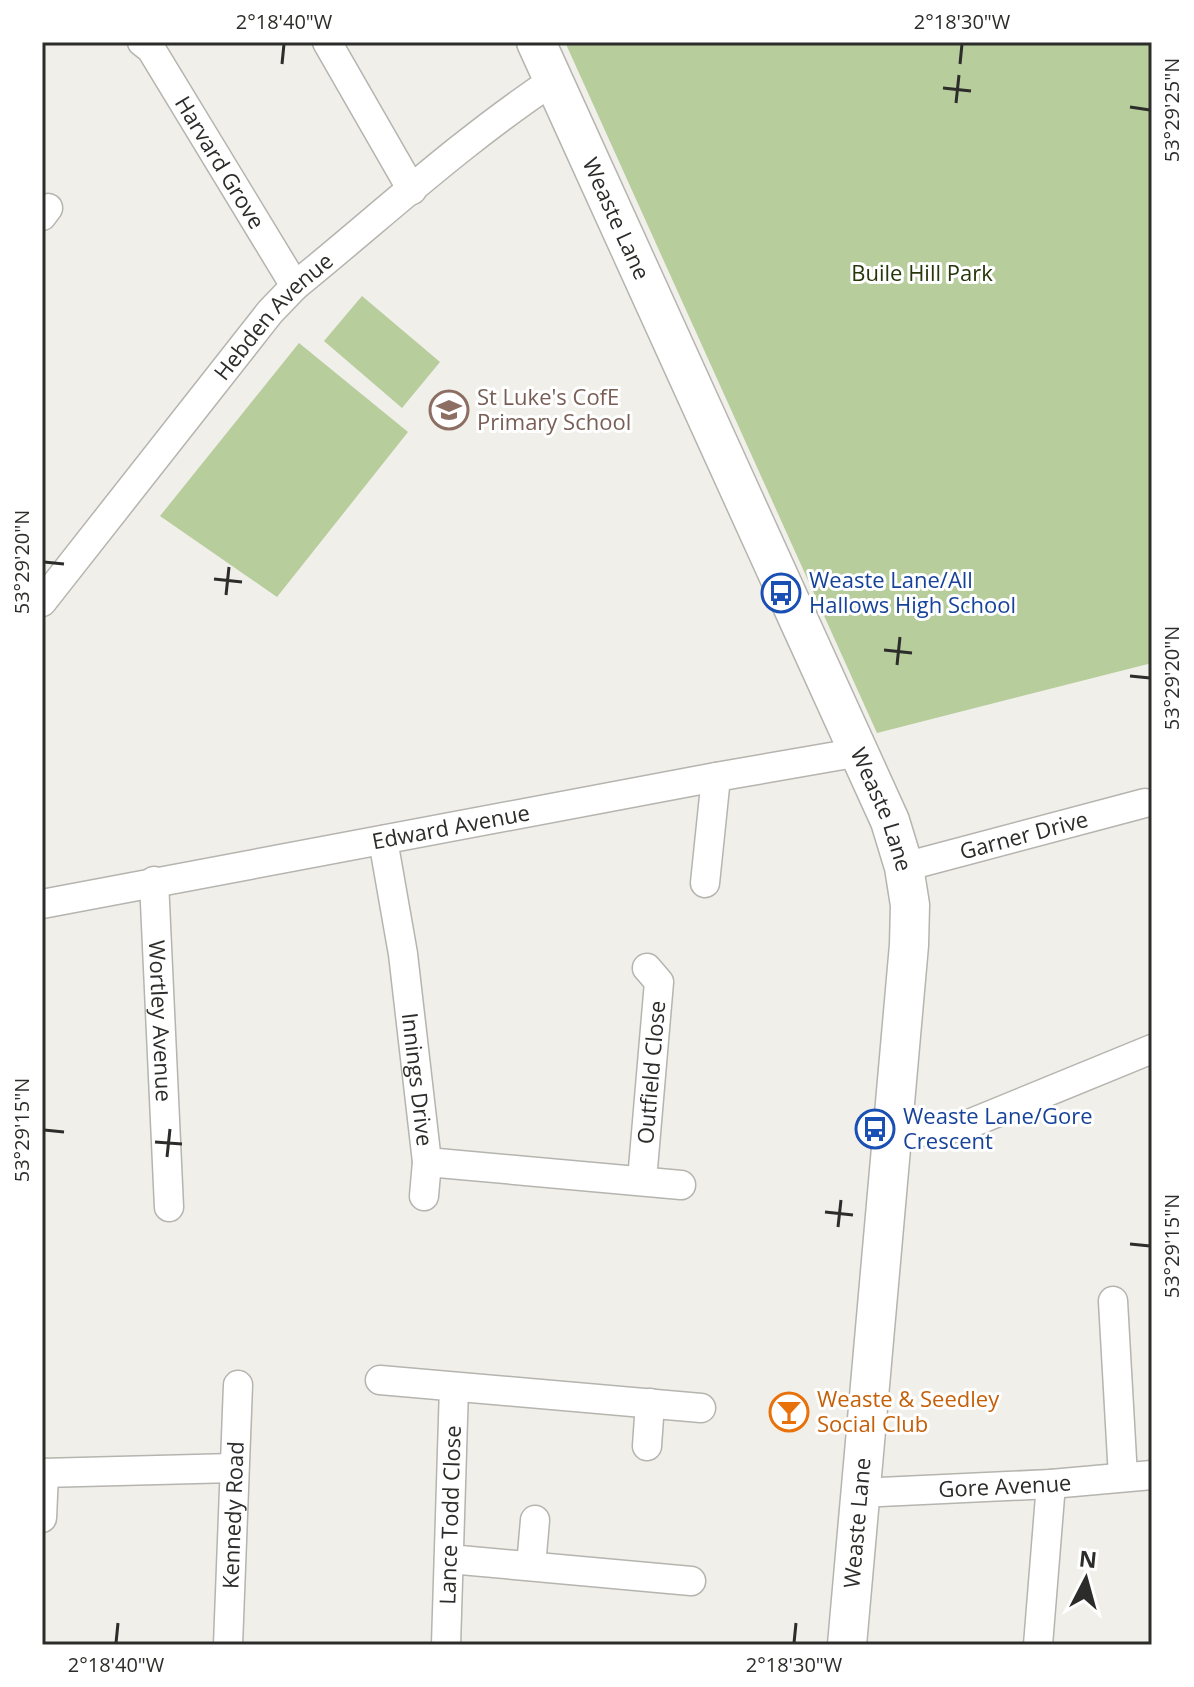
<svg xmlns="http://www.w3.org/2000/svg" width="1194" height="1687" font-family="'Open Sans',sans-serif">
  <rect width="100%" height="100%" fill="#f0efea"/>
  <!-- green -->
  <path fill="#b7cd9c" d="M565,42h587v621l-275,70z
    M362,296l78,66 -38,46 -78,-67z
    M299,343l109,89 -131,165 -117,-81z"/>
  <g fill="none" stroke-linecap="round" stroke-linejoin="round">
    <!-- minor casing -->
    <g stroke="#b5b4af" stroke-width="31">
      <g id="minor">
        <path id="s1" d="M142,42l9,7 144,237"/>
        <path d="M327,42l85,148"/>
        <path d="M42,216l6,-8"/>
        <path id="s2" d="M42,602l228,-290 25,-26c85,-69 168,-146 259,-206"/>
        <path id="s3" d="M383,840l20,114 24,208 254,23"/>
        <path id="s4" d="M904,867l241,-64"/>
        <path id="s5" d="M154,881l15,326"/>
        <path d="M705,883l11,-106"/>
        <path id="s6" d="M42,904l674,-127 144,-25"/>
        <path d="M893,1129l37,3 34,-6 188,-77"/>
        <path id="s7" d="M642,1180l17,-198 -12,-14"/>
        <path d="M424,1196l3,-34"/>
        <path d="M1113,1301l10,176"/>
        <path d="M380,1380l321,28"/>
        <path d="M647,1446l3,-43"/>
        <path d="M42,1473l192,-5"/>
        <path id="s8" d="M859,1493l192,-9 101,-9"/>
        <path d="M42,1518l2,-45"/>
        <path d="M449,1559l242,22"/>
        <path d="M531,1566l4,-46"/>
        <path id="s9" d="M228,1645l10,-260"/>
        <path id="s10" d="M446,1645l8,-258"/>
        <path d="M1038,1645l13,-161"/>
      </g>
    </g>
    <!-- secondary casing -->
    <g stroke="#b5b4af" stroke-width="41">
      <g id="secondary">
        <path id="s11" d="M536,42l354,779 14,46 6,38 -1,40 -62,700"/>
      </g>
    </g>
    <!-- minor -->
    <use href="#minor" stroke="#fff" stroke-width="28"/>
    <!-- secondary -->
    <use href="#secondary" stroke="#fff" stroke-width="38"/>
  </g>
  <!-- ticks -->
  <path fill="none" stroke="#2c2c2a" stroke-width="3" d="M282,64l2,-20M960,64l2,-20M943,88l28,3M956,103l3,-28M1130,107l20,3M44,562l20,2M214,579l28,3M226,595l3,-28M884,650l28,3M897,665l3,-28M1130,676l20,2M44,1130l20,2M155,1142l27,2M167,1157l3,-28M825,1212l28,3M838,1227l3,-27M1130,1244l20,2M116,1643l2,-20M794,1643l2,-20"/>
  <!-- icons -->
  <defs>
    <g id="school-ring" transform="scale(2)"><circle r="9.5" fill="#fff" stroke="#8d6e63" stroke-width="1.5"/><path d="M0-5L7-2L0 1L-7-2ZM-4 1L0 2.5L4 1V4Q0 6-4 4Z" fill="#8d6e63"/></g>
    <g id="bus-ring" transform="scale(2)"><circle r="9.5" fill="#fff" stroke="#1a4fb4" stroke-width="1.5"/><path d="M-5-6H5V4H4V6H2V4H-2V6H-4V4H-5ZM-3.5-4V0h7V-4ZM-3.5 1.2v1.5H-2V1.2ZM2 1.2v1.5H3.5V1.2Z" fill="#1a4fb4"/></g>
    <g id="bar-ring" transform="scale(2)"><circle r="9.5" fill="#fff" stroke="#e8710a" stroke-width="1.5"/><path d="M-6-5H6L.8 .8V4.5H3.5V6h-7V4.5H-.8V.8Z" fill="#e8710a"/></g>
  </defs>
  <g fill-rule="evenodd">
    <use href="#school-ring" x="449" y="410"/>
    <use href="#bus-ring" x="781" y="593"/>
    <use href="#bus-ring" x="875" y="1129"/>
    <use href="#bar-ring" x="789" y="1412"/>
  </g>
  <g text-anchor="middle" stroke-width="6" stroke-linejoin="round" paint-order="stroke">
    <!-- street labels -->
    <g font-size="22" fill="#2c2c2a" stroke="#fff">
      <text dy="8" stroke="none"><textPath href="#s1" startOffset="144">Harvard Grove</textPath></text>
      <text dy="8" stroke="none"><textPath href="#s11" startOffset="194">Weaste Lane</textPath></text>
      <text dy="8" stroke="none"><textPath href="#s2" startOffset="368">Hebden Avenue</textPath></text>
      <text dy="8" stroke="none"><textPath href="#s11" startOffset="842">Weaste Lane</textPath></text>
      <text dy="8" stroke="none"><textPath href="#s6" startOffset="416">Edward Avenue</textPath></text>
      <text dy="8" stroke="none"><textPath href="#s4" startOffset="124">Garner Drive</textPath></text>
      <text dy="8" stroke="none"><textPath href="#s5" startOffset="140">Wortley Avenue</textPath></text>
      <text dy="8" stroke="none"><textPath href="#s7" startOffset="108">Outfield Close</textPath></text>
      <text dy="8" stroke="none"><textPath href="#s3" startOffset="242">Innings Drive</textPath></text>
      <text dy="8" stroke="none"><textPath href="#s8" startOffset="146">Gore Avenue</textPath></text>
      <text dy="8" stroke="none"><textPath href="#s9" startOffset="130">Kennedy Road</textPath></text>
      <text dy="8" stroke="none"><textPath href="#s10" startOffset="130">Lance Todd Close</textPath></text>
      <text transform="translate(857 1523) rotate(-85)" y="8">Weaste Lane</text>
    </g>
    <!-- park labels -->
    <g font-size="22" fill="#26370a" stroke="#fff">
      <text x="922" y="281">Buile Hill Park</text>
    </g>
    <!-- education labels -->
    <g font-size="22" fill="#785e54" stroke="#fff" text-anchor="start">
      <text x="477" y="405">St Luke's CofE<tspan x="477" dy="25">Primary School</tspan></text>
    </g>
    <!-- transit labels -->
    <g font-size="22" fill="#164399" stroke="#fff" text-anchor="start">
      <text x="809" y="588">Weaste Lane/All<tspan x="809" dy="25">Hallows High School</tspan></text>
      <text x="903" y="1124">Weaste Lane/Gore<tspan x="903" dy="25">Crescent</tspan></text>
    </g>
    <!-- food labels -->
    <g font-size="22" fill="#c56008" stroke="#fff" text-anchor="start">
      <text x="817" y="1407">Weaste &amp; Seedley<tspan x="817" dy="25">Social Club</tspan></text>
    </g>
  </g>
  <!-- border -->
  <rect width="1194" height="1687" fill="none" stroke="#ffffff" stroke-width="88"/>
  <!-- north arrow -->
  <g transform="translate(1086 1579) rotate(6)" stroke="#ffffff" stroke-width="6" paint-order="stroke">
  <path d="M0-6L14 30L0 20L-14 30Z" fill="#2c2c2a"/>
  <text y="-12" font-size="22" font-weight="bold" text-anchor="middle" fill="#2c2c2a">N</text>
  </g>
  <rect x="44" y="44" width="1106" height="1599" fill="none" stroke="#2c2c2a" stroke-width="3"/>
  <g font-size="20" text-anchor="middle" fill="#2c2c2a">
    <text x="284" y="29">2°18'40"W</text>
    <text x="962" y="29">2°18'30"W</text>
    <text transform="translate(1172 110) rotate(-90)" y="7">53°29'25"N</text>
    <text transform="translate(22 562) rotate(-90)" y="7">53°29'20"N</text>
    <text transform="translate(1172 678) rotate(-90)" y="7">53°29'20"N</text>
    <text transform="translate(22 1130) rotate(-90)" y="7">53°29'15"N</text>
    <text transform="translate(1172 1246) rotate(-90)" y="7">53°29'15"N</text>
    <text x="116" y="1672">2°18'40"W</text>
    <text x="794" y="1672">2°18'30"W</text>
  </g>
</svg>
